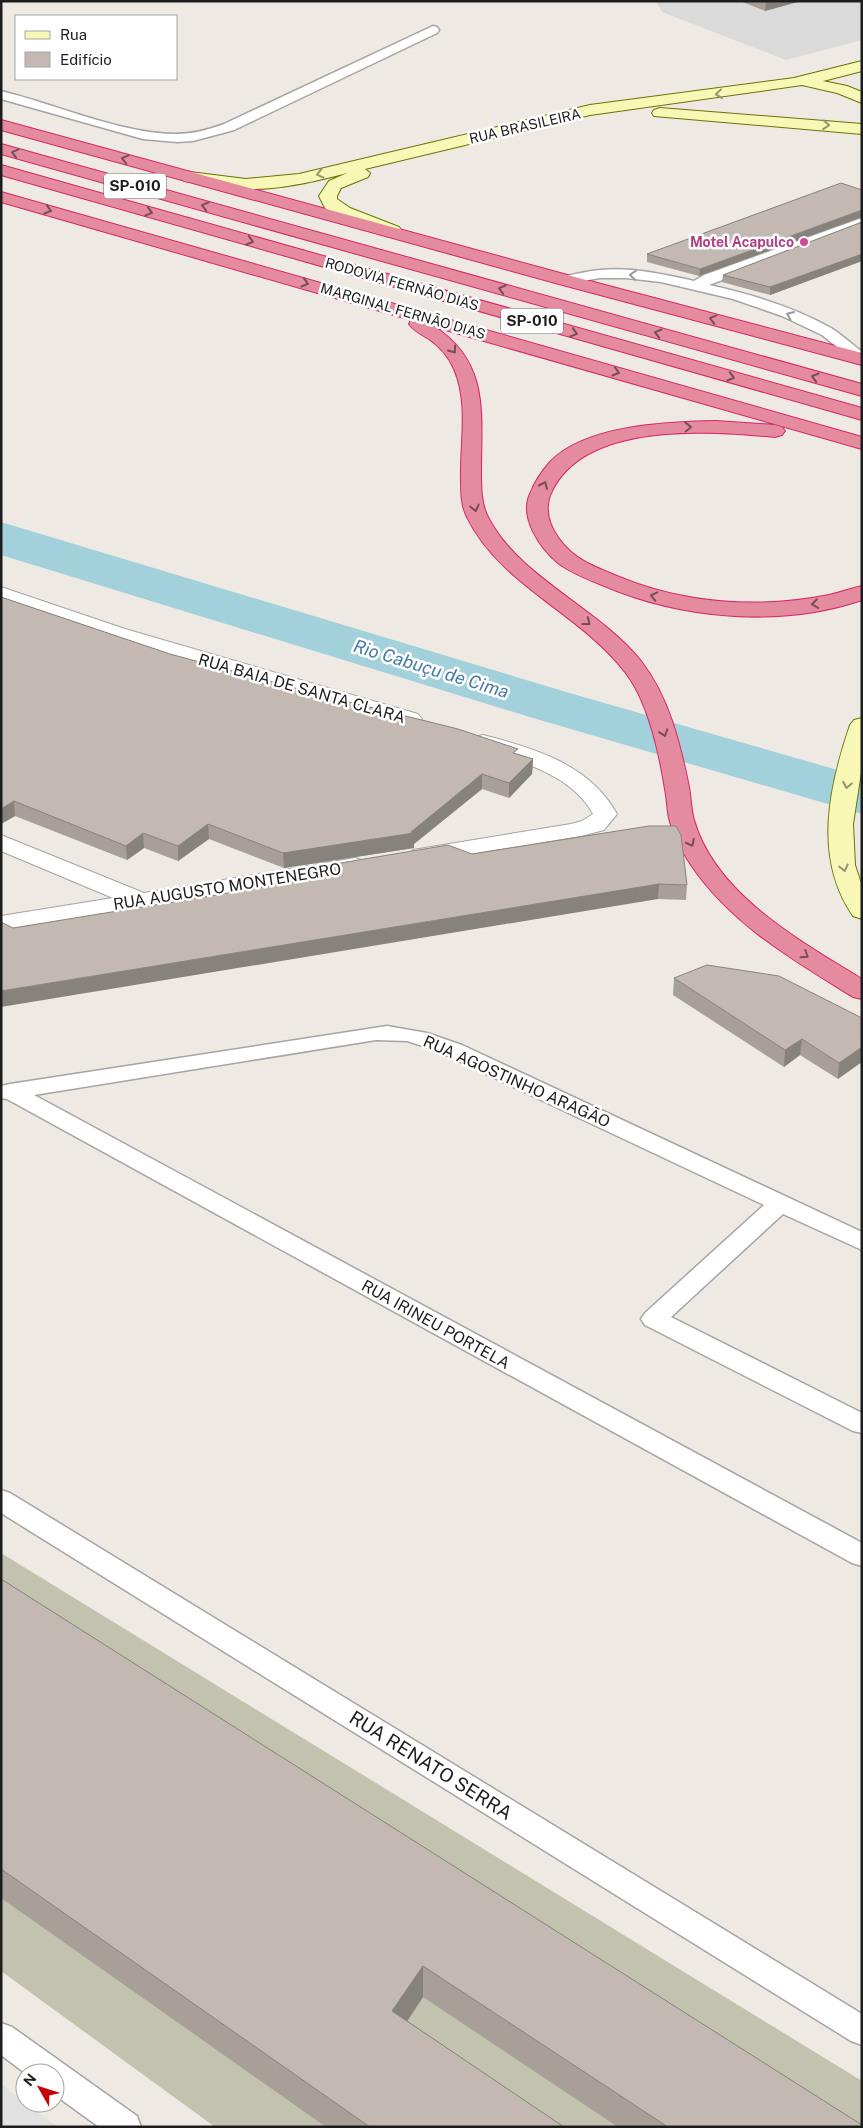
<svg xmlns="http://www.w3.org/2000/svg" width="863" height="2128" font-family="'Public Sans',sans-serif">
  <rect width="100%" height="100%" fill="#eeeae3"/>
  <!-- residential -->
  <path fill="#dbdada" d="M656,1h206v39l-76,20 -124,-48z"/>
  <!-- construction -->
  <path fill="#c2c2ae" d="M1,1553l861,528v46h-647l-214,-156z"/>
  <!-- parking -->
  <path fill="#e1e1e1" d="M1,2084l24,19 33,24h-57z"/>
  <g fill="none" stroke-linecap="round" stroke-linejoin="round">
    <!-- river -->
    <path fill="#a3d1db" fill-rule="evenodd" d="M1,522l572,172 289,83v37l-329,-96 -532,-163z"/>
    <!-- lane casing -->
    <g stroke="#a4a4a4" stroke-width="3">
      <path id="lane" d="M433,26l4,1 2,3 -2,3 -203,97 -41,11 -16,1 -34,-3 -142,-40v-8c54,13 121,43 175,43 17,0 32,-4 48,-10z
        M862,218v9l-153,58c41,9 85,22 122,43 11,7 21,16 31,24l-1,12 -5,-2 -34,-27 -40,-19 -49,-17 -72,-17 -35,-4h-26l-35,6 -5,-1 -2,-3 2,-3 5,-1c12,-2 23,-5 35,-6 31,-3 63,4 94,11l10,-6z
        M387,1026l40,7 35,12 400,187v18l-79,-36 -112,103 191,96v20l-9,-2 -208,-106 -4,-6 4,-6 119,-108 -329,-155 -28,-9 -31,-1 -342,55 828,448v23l-10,-3 -845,-464 -6,-1v-12l9,-2z
        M1,1490l9,3 852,521v31l-11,-4 -850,-528z
        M1,2023l11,4 125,89 4,11h-42l-44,-32v-22h-30l-24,-18z"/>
    </g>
    <!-- street casing -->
    <g stroke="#a4a4a4" stroke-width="2">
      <path id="street" d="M1,587l124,42 293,85 4,5 -4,5 -8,2 -8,-2 -293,-85 -108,-39z
        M483,735c52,13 107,30 134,79l-13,16 -23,6 -159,26 -9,-2 -3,-5 3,-5 158,-26 11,-3 11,-7c-22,-41 -77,-54 -118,-67l-4,-5 4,-5z
        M1,835l143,58 211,-35 9,3 4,5 -4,5 -9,3 -354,58v-16l112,-18 -112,-47z"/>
    </g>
    <!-- secondary casing -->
    <g stroke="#6a7206" stroke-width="2">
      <path id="secondary" d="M862,61v10l-39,10 24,5 15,6v11l-25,-10 -35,-8 -212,30 -225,54 5,4 -2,4 -27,11 -4,8v3l13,9 49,19 3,4 -3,4 -6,1 -61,-23 -7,-5 -6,-12 10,-15 18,-8c-34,9 -68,17 -103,16 -18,-1 -36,-4 -54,-7l-6,-1 -2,-4 2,-4 6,-1 56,7 53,-5 291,-69 204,-27z
        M660,108l202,16v10l-208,-18 -2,-3 2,-3z
        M862,718v48l-9,58 2,41 7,21v33l-9,-3c-40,-58 -24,-129 -3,-191l4,-5z"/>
    </g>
    <!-- highway casing -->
    <g stroke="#d62668" stroke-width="2">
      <path id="highway" d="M1,120l570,156 291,77v12l-303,-81 -558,-154z
        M1,144l861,240v12l-861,-242z
        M1,165l861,243v12l-861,-245z
        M1,192l861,245v12l-427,-122c55,36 46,88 46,145 0,15 0,32 7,45 30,60 111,91 153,144 28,36 39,82 48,126 2,11 2,23 5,33 21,74 107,122 168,159v20l-9,-2c-60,-37 -122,-73 -162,-132 -9,-14 -18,-30 -22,-47 -2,-9 -2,-19 -4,-29 -6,-37 -17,-88 -40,-117 -45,-59 -125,-87 -158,-155 -6,-11 -6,-26 -6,-38 -1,-36 8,-76 -7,-110 -5,-12 -15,-23 -25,-30 -7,-4 -15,-8 -20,-15l2,-4 -410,-118z
        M716,421l59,4 7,2 3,4 -3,4 -7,2c-65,-6 -189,-16 -223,54 -11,22 1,44 18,60 13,12 31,18 47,25 66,28 142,33 212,19 11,-2 22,-7 33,-9v14c-82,28 -181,19 -260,-15 -15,-6 -31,-12 -44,-22 -18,-15 -39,-46 -28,-69 4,-11 12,-23 20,-32 35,-37 118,-40 166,-41z"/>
    </g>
    <!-- lane -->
    <use href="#lane" fill="#fff" fill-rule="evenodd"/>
    <!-- street -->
    <use href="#street" fill="#fff" fill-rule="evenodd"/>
    <!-- secondary -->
    <use href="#secondary" fill="#f7f8b6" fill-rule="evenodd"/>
    <!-- highway -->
    <use href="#highway" fill="#e58b9f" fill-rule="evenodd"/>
  </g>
  <!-- wall -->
  <path fill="#a89f99" d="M740,1h61l-36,10z
    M841,183l-142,93 -52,-14v-8z
    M862,222v39l-92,34 -48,-13 1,-7z
    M1,597l169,57 348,100 15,5 -1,15 -23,24 -27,-9 -68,55v4l-130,20 -75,-29 -31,22 -34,-13 -17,12 -112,-44 -14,8z
    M472,854l215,31 -1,15 -28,-1 -645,29 305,-49 -1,-12z
    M674,978l188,40 -24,61 -38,-24 -16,12 -111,-72z
    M1,1579l861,548h-244l-195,-130 -16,24 157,106h-238l-325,-229z"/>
  <!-- shaded-wall -->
  <path fill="#88827d" d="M766,1h35l-36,10z
    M862,210v7l-163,59 1,-7z
    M862,254v7l-92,34v-8z
    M533,759l-1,15 -23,24v-15z
    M482,774v15l-68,55v4l-130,20 -1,-15 128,-21z
    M14,801l1,15 -14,8v-15z
    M208,824l1,15 -31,22v-15z
    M143,833l1,15 -17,12 -1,-14z
    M659,884l-1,15 -657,108v-16z
    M802,1039l-2,16 -16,12 1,-17z
    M862,1047v15l-24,17 1,-16z
    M423,1966v31l-30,46 -1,-32z"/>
  <!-- building -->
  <path fill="#c3b9b2" stroke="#88827d" d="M841,183l21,7v20l-162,59 -53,-15z
    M862,222v32l-92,33 -47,-12z
    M1,597l169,57 151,41 137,34 60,20 -5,4 20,6 -24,24 -27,-9 -71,58 3,1 -131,20 -75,-29 -30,22 -35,-13 -17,13 -112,-45 -13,8z
    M649,826h27l5,9 6,50 -28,-1 -658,107v-69l12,6 326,-53 -22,-8 131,-22 24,9z
    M707,965l72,11 83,42v29l-23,16 -37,-24 -17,11 -111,-72z
    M1,1579l861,546v2h-194l-245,-161 -31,45 172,116h-194l-369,-258z"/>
  <!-- one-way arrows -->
  <defs><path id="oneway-chevron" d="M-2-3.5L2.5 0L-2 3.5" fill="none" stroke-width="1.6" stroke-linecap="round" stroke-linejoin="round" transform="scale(1.25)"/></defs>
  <g stroke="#959571">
    <use href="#oneway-chevron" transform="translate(719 94) rotate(174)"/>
    <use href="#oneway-chevron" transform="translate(826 125) rotate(5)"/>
    <use href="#oneway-chevron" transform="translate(320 174) rotate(167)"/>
    <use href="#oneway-chevron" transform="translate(847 785) rotate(101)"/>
    <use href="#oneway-chevron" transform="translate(844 868) rotate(77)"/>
  </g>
  <g stroke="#774e58">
    <use href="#oneway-chevron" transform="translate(15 153) rotate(-165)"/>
    <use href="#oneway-chevron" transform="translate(125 159) rotate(-165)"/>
    <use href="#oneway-chevron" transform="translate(205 206) rotate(-165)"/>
    <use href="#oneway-chevron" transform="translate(48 210) rotate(16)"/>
    <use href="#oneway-chevron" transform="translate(149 212) rotate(16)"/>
    <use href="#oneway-chevron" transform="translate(250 241) rotate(16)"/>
    <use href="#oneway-chevron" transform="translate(305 283) rotate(16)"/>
    <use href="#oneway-chevron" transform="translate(502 289) rotate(-164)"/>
    <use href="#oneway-chevron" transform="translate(713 319) rotate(-165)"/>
    <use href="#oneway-chevron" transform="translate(574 333) rotate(16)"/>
    <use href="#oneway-chevron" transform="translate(658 333) rotate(-164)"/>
    <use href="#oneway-chevron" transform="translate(453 350) rotate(54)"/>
    <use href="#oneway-chevron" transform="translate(616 372) rotate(16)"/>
    <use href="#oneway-chevron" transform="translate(731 377) rotate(16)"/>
    <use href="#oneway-chevron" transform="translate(815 377) rotate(-164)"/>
    <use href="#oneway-chevron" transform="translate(688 427) rotate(-1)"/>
    <use href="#oneway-chevron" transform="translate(544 485) rotate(-66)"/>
    <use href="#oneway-chevron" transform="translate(475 508) rotate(77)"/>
    <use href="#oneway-chevron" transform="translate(654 596) rotate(-167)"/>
    <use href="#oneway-chevron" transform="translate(815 604) rotate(172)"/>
    <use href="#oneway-chevron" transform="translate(587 622) rotate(38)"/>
    <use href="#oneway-chevron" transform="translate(664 733) rotate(71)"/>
    <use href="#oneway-chevron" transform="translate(691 843) rotate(63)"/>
    <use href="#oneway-chevron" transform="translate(805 955) rotate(33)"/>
  </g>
  <g stroke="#999">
    <use href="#oneway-chevron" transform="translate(633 275) rotate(-174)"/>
    <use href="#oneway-chevron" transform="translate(790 315) rotate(-157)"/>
  </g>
  <!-- markers -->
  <circle fill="#d1479c" stroke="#fff" stroke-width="2" cx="804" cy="242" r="5"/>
  <g text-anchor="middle" stroke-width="5" stroke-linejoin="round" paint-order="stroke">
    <!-- far-street labels -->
    <g font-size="14" fill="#1d1d1d" stroke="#fff">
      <text transform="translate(525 126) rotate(-13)" y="5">RUA BRASILEIRA</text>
      <text transform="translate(402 284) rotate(16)" y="5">RODOVIA FERNÃO DIAS</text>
      <text transform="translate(403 311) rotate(16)" y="5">MARGINAL FERNÃO DIAS</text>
    </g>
    <!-- far-hotel labels -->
    <g font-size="14" font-weight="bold" fill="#b23c85" stroke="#fff" text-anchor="end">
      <text x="794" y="247">Motel Acapulco</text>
    </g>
    <!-- shield labels -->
    <g fill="#fff" stroke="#616161" stroke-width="1">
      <rect x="104" y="173.5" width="62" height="25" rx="4"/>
      <rect x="501" y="308.5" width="62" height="25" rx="4"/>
    </g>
    <g font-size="15" font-weight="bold" fill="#1d1d1d">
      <text x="135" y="191">SP-010</text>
      <text x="532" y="326">SP-010</text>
    </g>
    <!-- street labels -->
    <g font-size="16" fill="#1d1d1d" stroke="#fff">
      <text transform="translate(302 688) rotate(16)" y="6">RUA BAIA DE SANTA CLARA</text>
      <text transform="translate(227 886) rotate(-9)" y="6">RUA AUGUSTO MONTENEGRO</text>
      <text transform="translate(517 1081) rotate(24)" y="6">RUA AGOSTINHO ARAGÃO</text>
      <text transform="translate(436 1324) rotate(29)" y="6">RUA IRINEU PORTELA</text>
    </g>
    <!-- water labels -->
    <g font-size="18" font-style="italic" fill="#4879a3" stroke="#fff">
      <text transform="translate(431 669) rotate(17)" y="6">Rio Cabuçu de Cima</text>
    </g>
    <!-- near-street labels -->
    <g font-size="19" fill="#1d1d1d" stroke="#fff">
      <text transform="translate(431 1765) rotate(32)" y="7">RUA RENATO SERRA</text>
    </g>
  </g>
  <!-- border -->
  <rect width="863" height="2128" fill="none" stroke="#1d1d1d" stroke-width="5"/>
  <!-- legend -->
  <rect x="15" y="15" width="162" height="65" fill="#ffffff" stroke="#a5a5a5"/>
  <rect x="25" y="31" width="25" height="8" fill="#f7f8b6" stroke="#a5a5a5"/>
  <text x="60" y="40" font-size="15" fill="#1d1d1d">Rua</text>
  <rect x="25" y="52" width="25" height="15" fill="#c3b9b2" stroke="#a5a5a5"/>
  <text x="60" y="65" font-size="15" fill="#1d1d1d">Edifício</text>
  <!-- north arrow -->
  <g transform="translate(40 2088) rotate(309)"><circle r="24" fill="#ffffff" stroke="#a5a5a5"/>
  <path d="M0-4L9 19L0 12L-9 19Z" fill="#c7030a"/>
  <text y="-8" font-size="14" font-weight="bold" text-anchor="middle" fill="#1d1d1d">N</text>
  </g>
</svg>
